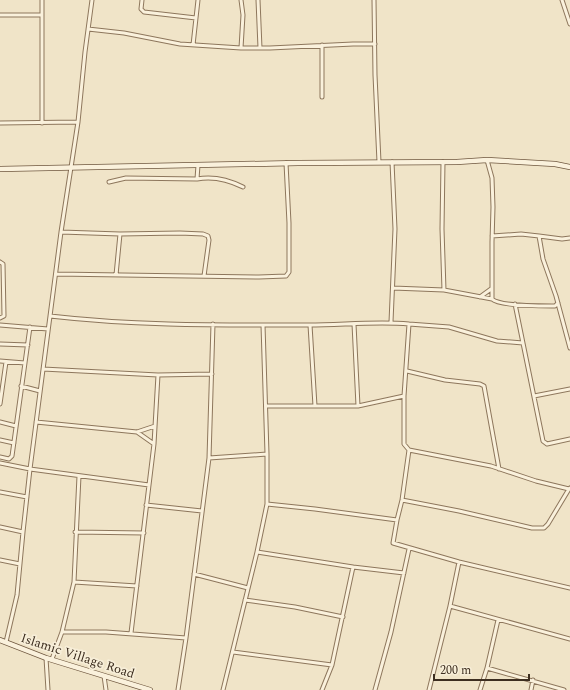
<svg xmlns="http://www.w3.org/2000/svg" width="570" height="690" font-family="Spectral,serif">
  <rect width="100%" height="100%" fill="#f0e4c8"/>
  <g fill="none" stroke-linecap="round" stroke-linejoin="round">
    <!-- street casing -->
    <g stroke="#8d765c" stroke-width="5">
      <path id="street" d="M42,0v123
        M142,0l-1,9 3,3 52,6
        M241,0l2,15 -2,33
        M258,0l2,48
        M374,0l1,75 4,87
        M562,0l8,24
        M0,15h42
        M88,29l36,4 56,11 61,4h29l83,-4h22
        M193,45l5,-45
        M322,45v52
        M0,123l78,-1
        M487,160l5,18 1,29 -1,35v57
        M443,162l-1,67 2,61
        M197,179l1,-14
        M109,182l17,-4 71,1c16,-3 32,1 46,8
        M61,232l59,2
        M492,236l29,-2 18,2 4,23 13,37 14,52
        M539,236l23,3 8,-1
        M0,262l3,2 1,52 -4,2
        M56,274l203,3 27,-1 3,-4v-49l-3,-60
        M116,275l4,-41 60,-1 23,1 5,2 1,4 -5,36
        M393,288l51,2 48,9c7,7 49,7 60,7h3l3,-3
        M480,297l11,-8
        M515,304l28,137 4,3 23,-5
        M50,316c86,10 172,9 259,9 33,0 67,-4 100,-1l-5,72v48l5,6 -7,50 -5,20
        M391,322l4,-93 -3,-67
        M354,324l4,82
        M409,324l40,3 48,14 26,2
        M0,325l48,4
        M310,325l5,81
        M0,344l28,1
        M0,361l25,2
        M43,369l115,6 54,-1
        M407,371l38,9 35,4 4,2 15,83
        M21,386l19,5
        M534,396l36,-7
        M0,404l6,-42
        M266,406h92l46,-10
        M0,422l16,4
        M36,422l101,10 18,-6
        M137,432l17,12
        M0,440l14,3
        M409,450l82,16 45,15 33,8
        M0,457l9,2 3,-3 18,-129
        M209,458l58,-4
        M0,463l30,6 31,-237 17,-110 7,-70 7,-52
        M0,492l27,5
        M402,500l57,11 73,17h12l4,-4 21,-35 1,-1
        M267,504l48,5 82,11 -4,23 66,19 111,26
        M146,505l56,6
        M0,527l23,5
        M75,532l69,1
        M257,552l96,15 51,6
        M0,560l20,4
        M194,574l54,14
        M74,582l63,4
        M245,600l50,7 48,10
        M450,606l120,33
        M62,632h44l80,6
        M131,633l23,-189 4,-69
        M6,642l11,-47 6,-63 7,-63 119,16
        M233,652l99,13
        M46,658l2,32
        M52,659l10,-27 12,-50 5,-106
        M487,668l11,-48
        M104,676l2,14
        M178,690l8,-52 23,-180 4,-134
        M223,690l34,-138 10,-48v-50l-4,-129
        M322,690l10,-25 21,-98
        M375,690l16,-58 18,-83
        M429,690l21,-84 9,-44
        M480,690l7,-22 77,22
        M531,690l2,-10"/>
    </g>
    <!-- secondary casing -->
    <g stroke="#6f573f" stroke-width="6">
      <path id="secondary" d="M0,169l298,-6 159,-1 30,-2 68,4 15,3
        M0,640l46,18 104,32"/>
    </g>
    <!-- street -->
    <use href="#street" stroke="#faf1dc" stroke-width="3"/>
    <!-- secondary -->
    <use href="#secondary" stroke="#faf1dc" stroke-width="4.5"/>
  </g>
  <g text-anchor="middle" stroke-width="3.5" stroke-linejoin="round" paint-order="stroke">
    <!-- street labels -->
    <g font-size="13" fill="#3d2e20" stroke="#f7eed8">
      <text transform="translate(78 655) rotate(18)" y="5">Islamic Village Road</text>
    </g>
  </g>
  <!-- scale -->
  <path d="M434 674v6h95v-6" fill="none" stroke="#3d2e20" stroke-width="2"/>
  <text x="440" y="674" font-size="12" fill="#3d2e20" stroke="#f7eed8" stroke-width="3" paint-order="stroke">200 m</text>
</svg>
